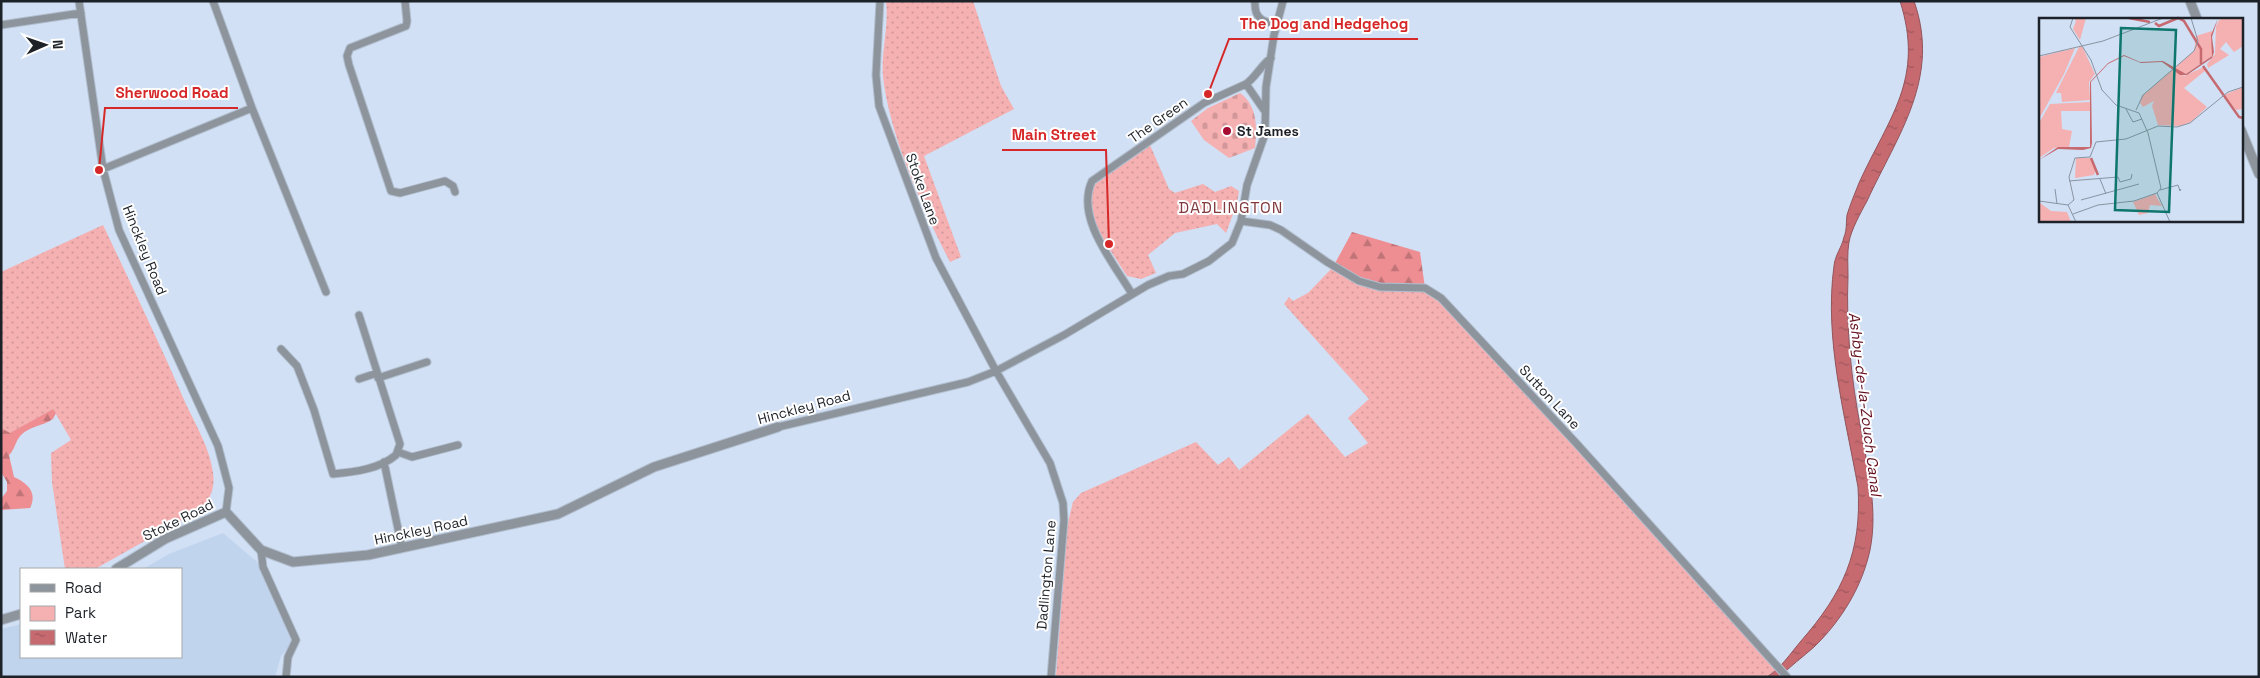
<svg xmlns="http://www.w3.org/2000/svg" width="2260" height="678" font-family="'Space Grotesk',sans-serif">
  <defs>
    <pattern id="green-dots" width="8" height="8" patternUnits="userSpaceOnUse" patternTransform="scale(1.25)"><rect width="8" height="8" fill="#f5b0b1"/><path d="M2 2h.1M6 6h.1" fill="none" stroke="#d29798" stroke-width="1.8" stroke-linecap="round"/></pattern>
    <pattern id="forest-firs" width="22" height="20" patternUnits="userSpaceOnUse" patternTransform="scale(1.25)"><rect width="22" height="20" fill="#ee8e92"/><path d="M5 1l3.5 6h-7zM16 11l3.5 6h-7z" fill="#c07477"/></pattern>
    <pattern id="cemetery-stones" width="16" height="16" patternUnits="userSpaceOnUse" patternTransform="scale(1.25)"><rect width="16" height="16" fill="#f5b0b1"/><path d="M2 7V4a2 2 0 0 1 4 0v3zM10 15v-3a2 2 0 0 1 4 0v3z" fill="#d29798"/></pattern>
    <pattern id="water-ripples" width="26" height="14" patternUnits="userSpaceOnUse" patternTransform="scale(1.25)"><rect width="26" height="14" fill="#c66a70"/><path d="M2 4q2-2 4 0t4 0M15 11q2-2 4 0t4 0" fill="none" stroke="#a0575c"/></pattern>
  </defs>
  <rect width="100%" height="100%" fill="#d1e0f4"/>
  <!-- built -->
  <path fill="#c1d4ee" d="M223,533l40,34 33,73 -15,16 -6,21h-274v-48l20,-5v33h160v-88h-38l26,-15z"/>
  <!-- green -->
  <path fill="url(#green-dots)" d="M886,1h87l28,85 13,23 -90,47 37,101 -11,5c-27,-53 -60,-125 -67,-185 -2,-25 6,-50 3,-76z
    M1150,145l19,44 6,4 28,-9 12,8 16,-6 8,5 -2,12 -11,30 -9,-9 -42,9 -27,22 8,18 -15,6 -14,-3 -35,-54 -4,-16 6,-24z
    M103,225c28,59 56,117 82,177 10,22 25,46 28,71 2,15 -2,26 -13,37l-105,59h-30l-13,-87 -1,-29 20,-13 -18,-31 -44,25 -8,-6v-156z
    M1333,267l92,21 16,10 338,369 -12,10h-711l11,-150 6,-25 8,-9 115,-51 22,23 11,-8 10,13 69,-56 37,43 23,-14 -20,-25 21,-19 -85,-95 5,-7 4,4 15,-8z"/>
  <!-- forest -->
  <path fill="url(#forest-firs)" d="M1352,232l68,20 5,36 -45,-1 -47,-20z
    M53,409l3,4 -3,6c-10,7 -23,7 -32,16 -6,6 -6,15 -12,20l5,22c13,6 24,15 16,31l-29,2v-11l6,-8v-9l-6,-10v-44l9,5z"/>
  <!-- cemetery -->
  <path fill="url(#cemetery-stones)" d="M1240,93c18,13 17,36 15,55l-26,10 -25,-18 -13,-19 17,-13z"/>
  <!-- water -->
  <path fill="url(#water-ripples)" stroke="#93545b" d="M1900,1h14c27,77 -16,133 -47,200 -6,11 -16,29 -18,41 -2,11 -1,23 -1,34 -2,52 3,103 13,154 7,39 17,81 9,120 -8,37 -29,71 -56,97 -11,10 -24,19 -34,30h-13c14,-9 23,-23 34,-36 42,-48 61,-89 57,-154 -13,-72 -34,-148 -24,-221 1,-11 8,-19 10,-29 3,-7 2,-14 3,-22 3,-10 8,-22 12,-32 30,-66 66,-104 41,-182z"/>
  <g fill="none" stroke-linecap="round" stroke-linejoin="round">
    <!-- minor casing -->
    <g stroke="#b1becf" stroke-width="9">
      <path id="minor" d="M79,1l24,168 16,61 99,216 11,42 -3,24
        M213,1l39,107 74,184
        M405,1l2,20 -1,5 -56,22 -3,8 2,9 42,126 9,2 45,-12 8,5 2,6
        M880,1l-4,74 3,31 57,152 60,113 54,92 13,40 1,17 -13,157
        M1255,1c-1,17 7,21 21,23
        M1,25l80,-12
        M1246,84c10,-7 15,-19 25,-26
        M103,169l149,-61
        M1241,221l29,4 11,5 46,32 32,19 21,6 45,1 16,10 136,146 210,233
        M1132,294c-19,-32 -57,-76 -40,-113l112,-78 42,-19 18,26
        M281,349l16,17 17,44 19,64c21,-2 47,-5 63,-19l4,-11 -41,-129
        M378,378l49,-16
        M359,379l18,-6
        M778,427l190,-45 28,-11 68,-36 84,-50 21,-9 14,-2 26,-13 23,-18 9,-22 6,-36 18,-51 1,-47 8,-52 9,-34
        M398,452l14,5 46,-12
        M384,462l18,86
        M261,550l2,17 33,73 -8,17 -2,20"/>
    </g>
    <!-- tertiary casing -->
    <g stroke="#b1becf" stroke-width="11">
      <path id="tertiary" d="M2190,1l7,18
        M2241,130l18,44
        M116,569l49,-30 61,-27 35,38 32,12 75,-7 190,-41 96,-47 124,-40
        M1,620l20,-6"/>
    </g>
    <!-- minor -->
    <use href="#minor" stroke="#8d949c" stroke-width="7"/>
    <!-- tertiary -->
    <use href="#tertiary" stroke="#8d949c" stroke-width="9"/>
  </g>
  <!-- markers -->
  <circle fill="#a60b31" stroke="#fff" stroke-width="2" cx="1227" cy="131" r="5"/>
  <g text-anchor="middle" stroke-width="4" stroke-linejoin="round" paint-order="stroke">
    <!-- street labels -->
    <g font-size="14" fill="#1d2229" stroke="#fff">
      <text transform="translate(1158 120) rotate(-35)" y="5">The Green</text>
      <text transform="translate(923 189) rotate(70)" y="5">Stoke Lane</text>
      <text transform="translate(145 250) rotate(68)" y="5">Hinckley Road</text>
      <text transform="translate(1550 397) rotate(47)" y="5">Sutton Lane</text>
      <text transform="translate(804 407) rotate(-15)" y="5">Hinckley Road</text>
      <text transform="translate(178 520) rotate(-26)" y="5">Stoke Road</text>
      <text transform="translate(421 530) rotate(-12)" y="5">Hinckley Road</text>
      <text transform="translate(1046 575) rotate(-85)" y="5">Dadlington Lane</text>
    </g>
    <!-- poi labels -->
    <g font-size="14" font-weight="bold" fill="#1d2229" stroke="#fff" text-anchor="start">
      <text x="1237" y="136">St James</text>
    </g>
    <!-- water labels -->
    <g font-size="15" font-style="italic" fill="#640e1e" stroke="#fff">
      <text transform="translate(1865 404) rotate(83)" y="5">Ashby-de-la-Zouch Canal</text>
    </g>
    <!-- quarter labels -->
    <g font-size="16" letter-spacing="1" fill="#823a3f" stroke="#fff">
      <text x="1231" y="213">DADLINGTON</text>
    </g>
  </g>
  <!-- overview -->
  <g transform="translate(2039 18)">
    <rect width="204" height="204" fill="#d1e0f4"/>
    <path d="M35,0h12l-6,22 -7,-11 3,-8zM185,0h19v28l-9,6 -8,-10 -6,7 9,6 -21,13 -1,-4 8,-10 1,-28 3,-6zM173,13v25l-26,18 -12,-5 10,7 20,-9 2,3 -22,18 23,19 -16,15 -11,4 -22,-1 -6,-19 2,-5 -11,6 -3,-4 2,-7 52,-45 2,-15zM43,28l13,28 -6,8 1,18 -28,2 -1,-9h-5l23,-46zM36,30l-11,26 -25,45v-62zM204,69l-1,22 -6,1 -12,-15zM51,84v9h-29l1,18 10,2 -3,16 -15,1 -15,10v-35l11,-19zM37,140h14l6,11 -2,6 -19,3zM116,176l7,12 -12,-1 -2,8 -9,2 -6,-13zM1,185l11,8 16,1 4,10h-32z" fill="#f5b0b1"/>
    <path d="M179,0l-6,19 2,15 -2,6 -25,17h-7l-18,-13 -21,1 -17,-7 -16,8 -17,18 1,61 -1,5 -8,2 -25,-1 -19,11 19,-13h32v-65l18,-19 16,-8 16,7 23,-1 23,13 26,-18 -1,-21z" fill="#c66a70"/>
    <path fill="none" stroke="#c66a70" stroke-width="2.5" d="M90,0l21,4M116,5l4,3 19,-8 6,3 17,28v15M164,48l36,51 4,1M52,140l7,17"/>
    <path fill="none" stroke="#8994a3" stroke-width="1" d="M34,0l-3,9 21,33 11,30 14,15 23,8 9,20 13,55 -4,5 -23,8 -36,4 -25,9M0,38l64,-15 60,-23M87,91l7,13 9,-3M97,92l7,-15 51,-44 4,-10 -7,-23M61,161l6,15M30,163l49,-4 2,5 11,-3 1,-5M16,171l2,15M121,172l18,-5 2,6 1,-2M118,175l13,29M42,182l58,-16M0,183l29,4M29,187l6,-5 -5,-23 6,-19 15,-1 6,-15 30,-3 32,-13 19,1 13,-4 38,-31 15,-5M29,187l8,17"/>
    <path fill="#0f766e" fill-opacity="0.15" stroke="#0f766e" stroke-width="2.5" d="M82,10l55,2 -7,182 -54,-2z"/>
    <rect width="204" height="204" fill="none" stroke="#1d2229" stroke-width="2.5"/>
  </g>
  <!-- callouts -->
  <path fill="none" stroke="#d62828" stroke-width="2" d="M1208 94L1229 39H1418M99 170L105 108H238M1109 244L1106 150H1002"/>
  <g fill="#d62828" stroke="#fff" stroke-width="2">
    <circle cx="1208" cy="94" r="5"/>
    <circle cx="99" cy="170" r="5"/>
    <circle cx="1109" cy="244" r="5"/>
  </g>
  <g font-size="15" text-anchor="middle" font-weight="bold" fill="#d62828" stroke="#fff" stroke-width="4" stroke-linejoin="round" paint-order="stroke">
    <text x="1324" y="29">The Dog and Hedgehog</text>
    <text x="172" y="98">Sherwood Road</text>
    <text x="1054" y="140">Main Street</text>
  </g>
  <!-- border -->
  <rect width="2260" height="678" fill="none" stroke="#1d2229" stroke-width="5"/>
  <!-- legend -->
  <rect x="20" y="568" width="162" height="90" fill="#ffffff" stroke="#a5a7a9"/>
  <rect x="30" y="584" width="25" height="8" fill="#8d949c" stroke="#a5a7a9"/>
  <text x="65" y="593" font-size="15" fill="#1d2229">Road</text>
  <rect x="30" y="606" width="25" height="15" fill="#f5b0b1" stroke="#a5a7a9"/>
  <text x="65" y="618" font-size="15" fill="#1d2229">Park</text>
  <rect x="30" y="630" width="25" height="15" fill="url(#water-ripples)" stroke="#a5a7a9"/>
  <text x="65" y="643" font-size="15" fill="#1d2229">Water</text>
  <!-- north arrow -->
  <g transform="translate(45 45) rotate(88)" stroke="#ffffff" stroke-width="4" paint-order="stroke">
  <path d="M0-4L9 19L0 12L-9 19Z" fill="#1d2229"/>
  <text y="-8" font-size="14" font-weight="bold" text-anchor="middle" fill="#1d2229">N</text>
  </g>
</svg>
